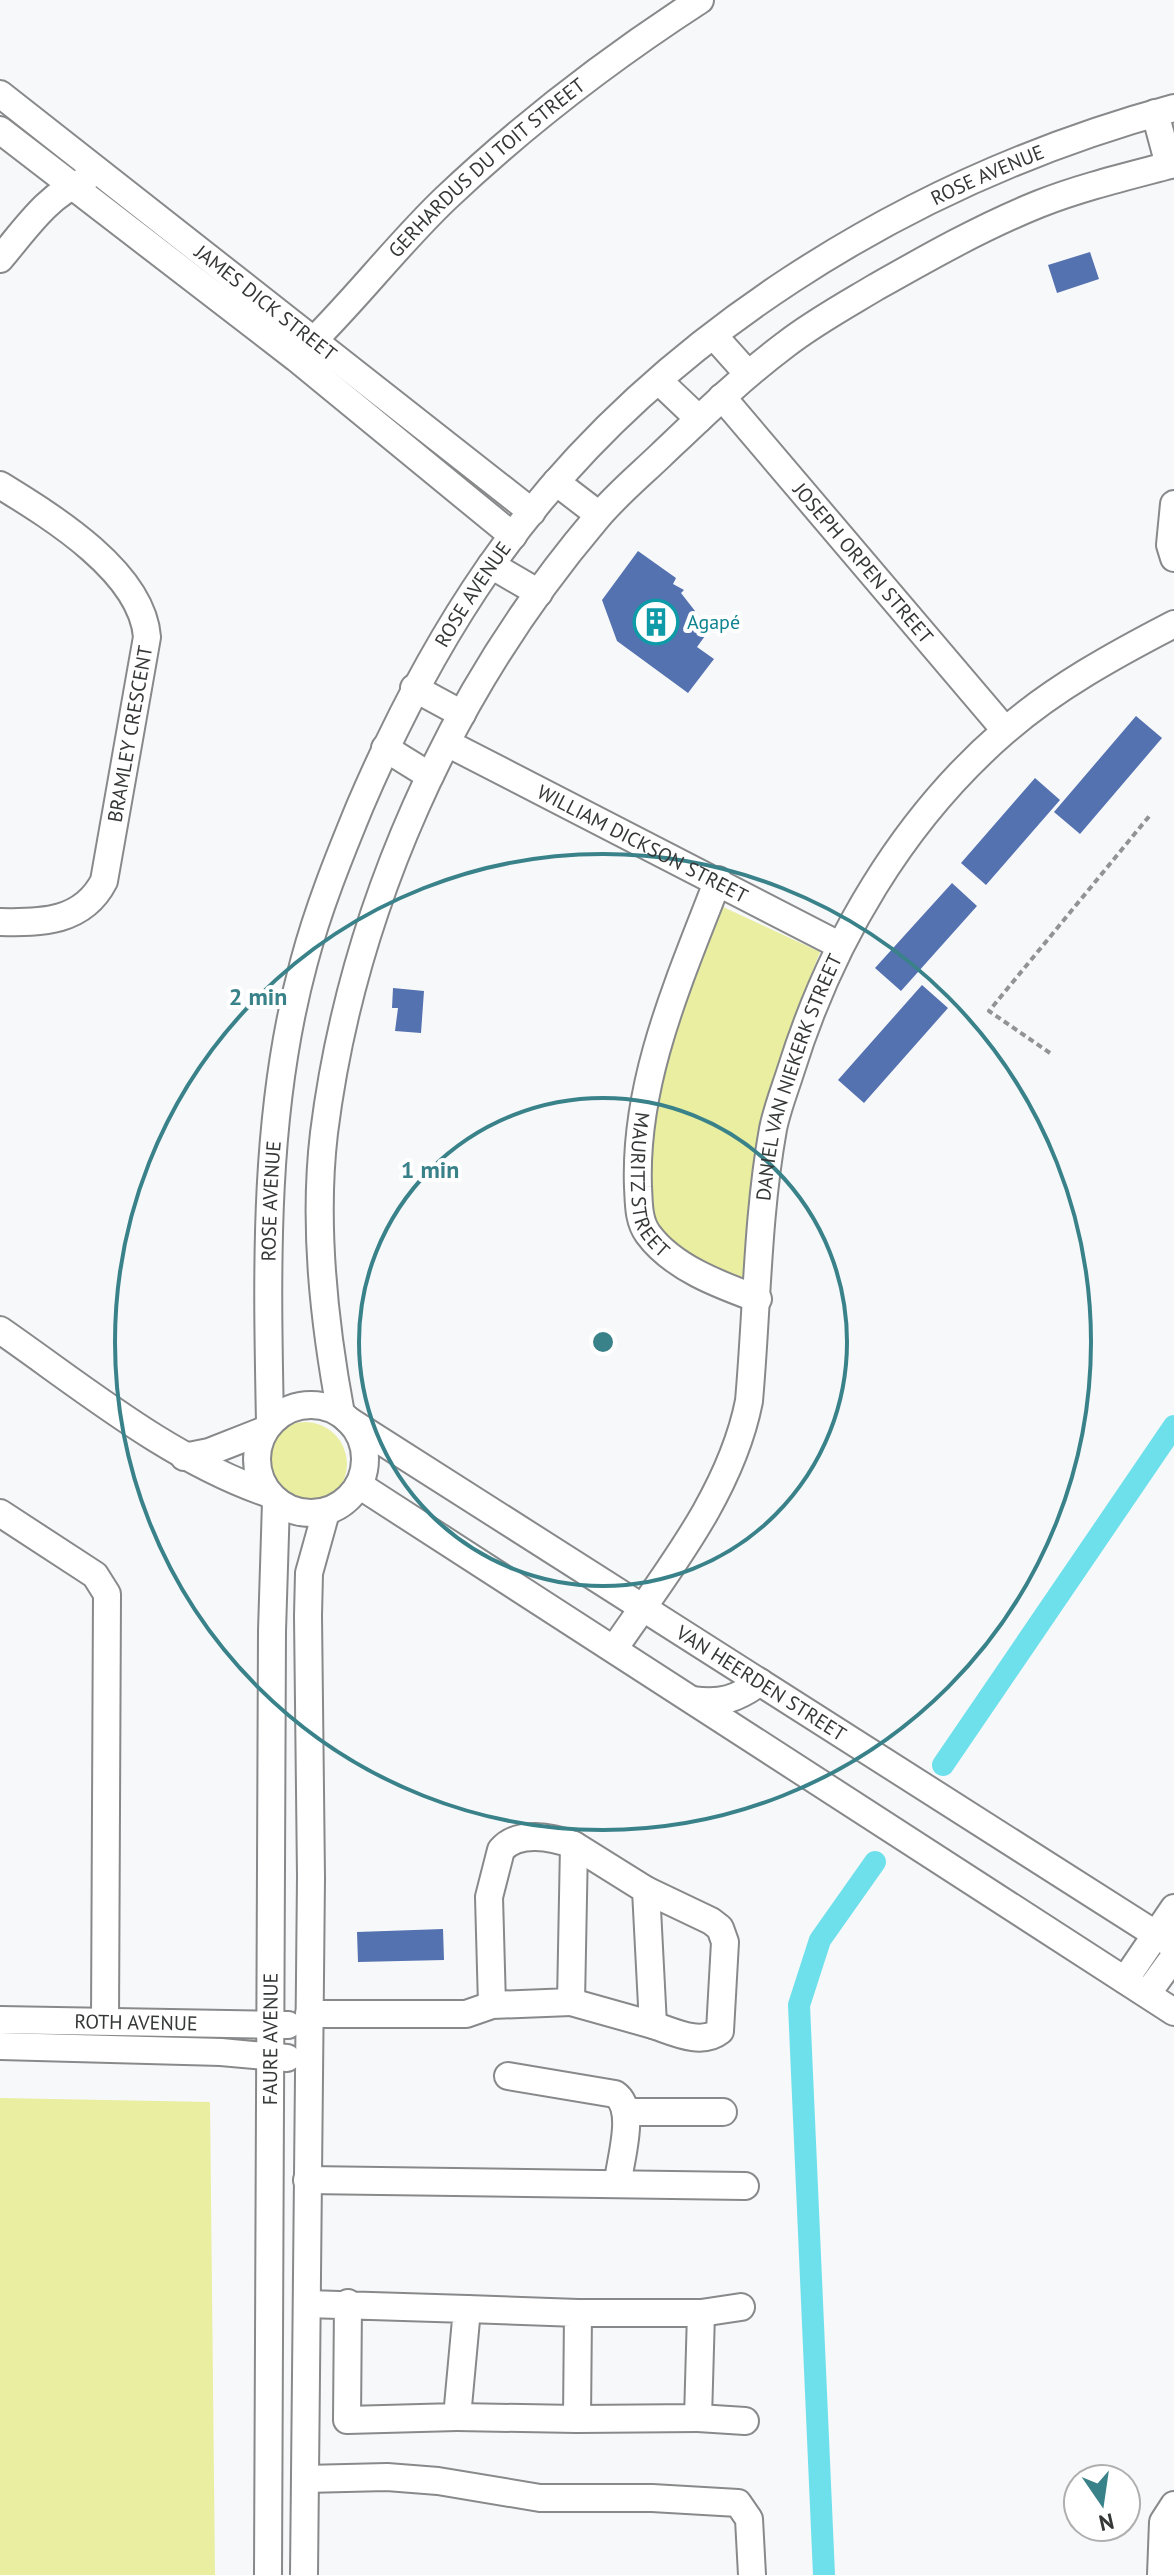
<svg xmlns="http://www.w3.org/2000/svg" width="1174" height="2575" font-family="'PT Sans',sans-serif">
  <rect width="100%" height="100%" fill="#f7f8fa"/>
  <!-- green -->
  <path fill="#e9eea0" d="M721,906l99,46 -33,85 -21,77 -17,160 -10,7 -19,-2 -71,-49 -3,-89 28,-119z
    M263 1464a42 42 0 1 1 84 0a42 42 0 1 1-84 0Z
    M0,2098l210,4 5,473h-215z"/>
  <g fill="none" stroke-linecap="round" stroke-linejoin="round">
    <!-- canal -->
    <path stroke="#6ee0eb" stroke-width="22" d="M943,1765l231,-339
      M824,2575l-25,-570 21,-65 55,-78"/>
  </g>
  <!-- building -->
  <path fill="#5471b0" d="M1090,252l9,27 -42,14 -9,-28z
    M638,551l38,27 -3,6 11,6 -3,3 14,18 -3,4 18,14 -13,18 17,12 -26,34 -71,-52 -15,-41z
    M1136,716l26,22 -82,96 -26,-22z
    M1035,778l25,22 -74,85 -25,-22z
    M952,883l25,23 -76,85 -26,-23z
    M922,985l26,23 -84,95 -26,-23z
    M393,988l31,3 -3,42 -26,-2 3,-23h-6z
    M443,1929l1,31 -86,2 -1,-30z"/>
  <g fill="none" stroke-linecap="round" stroke-linejoin="round">
    <!-- minor casing -->
    <g stroke="#88898a" stroke-width="30">
      <g id="minor">
        <path id="s1" d="M0,94l532,418"/>
        <path d="M1155,113l14,52"/>
        <path d="M0,130l296,228 217,178"/>
        <path d="M0,259c24,-28 49,-66 84,-78"/>
        <path d="M714,336l34,38"/>
        <path id="s2" d="M303,351c50,-48 92,-104 142,-152 79,-75 164,-140 255,-199"/>
        <path d="M659,381l40,38"/>
        <path id="s3" d="M722,397l283,333"/>
        <path d="M556,482l43,33"/>
        <path d="M0,485c52,32 142,87 147,152l-43,244c-21,41 -62,42 -104,41"/>
        <path d="M1174,504l-4,41 4,13"/>
        <path d="M491,565l48,28"/>
        <path d="M414,688l48,26"/>
        <path id="s4" d="M447,743l392,202"/>
        <path d="M385,748l45,28"/>
        <path id="s5" d="M718,880c-38,99 -84,200 -80,307 1,16 0,33 10,47 25,34 72,51 110,65"/>
        <path d="M0,1330c85,59 169,129 267,163"/>
        <circle cx="311" cy="1459" r="54"/>
        <path d="M341,1414c-17,-91 -28,-188 -17,-281 28,-223 126,-442 272,-614 19,-23 43,-43 65,-64 40,-38 80,-77 124,-110 28,-22 61,-40 91,-58 53,-30 106,-60 163,-83 43,-17 90,-28 135,-40"/>
        <path id="s6" d="M348,1420l826,526"/>
        <path id="s7" d="M270,1423c-3,-154 -7,-310 34,-461 14,-53 35,-105 56,-156 36,-84 77,-163 129,-238 158,-228 420,-388 685,-460"/>
        <path d="M184,1457l25,-5 56,-22"/>
        <path d="M359,1485l815,527"/>
        <path d="M0,1513l95,62 12,19 -2,427"/>
        <path id="s8" d="M614,1649c52,-76 117,-156 135,-248 8,-90 8,-183 24,-272 4,-20 12,-40 18,-59 40,-128 111,-250 214,-339 49,-43 111,-77 169,-107"/>
        <path d="M693,1700c28,4 44,-1 67,-18"/>
        <path d="M646,1890l65,31 9,7 5,14 -5,89c-19,15 -46,1 -67,-6"/>
        <path d="M1125,1980l49,-72"/>
        <path d="M1147,1994l27,-37"/>
        <path d="M571,2002l82,23 -7,-135 -72,-45"/>
        <path d="M309,2014h157l26,-9 79,-3 3,-157c-22,-8 -56,-15 -73,5l-12,47 3,108"/>
        <path id="s9" d="M0,2020l288,5"/>
        <path d="M0,2046l221,6 66,6"/>
        <path d="M508,2076l107,18c22,15 5,65 3,88"/>
        <path d="M626,2112h97"/>
        <path d="M307,2180l438,6"/>
        <path d="M307,2304l160,5 -10,108 -110,3 1,-117"/>
        <path d="M701,2313l40,-6"/>
        <path d="M457,2417l120,2 1,-106 -111,-4"/>
        <path d="M698,2418l47,3"/>
        <path d="M577,2419l121,-1 3,-105h-123"/>
        <path d="M305,2479l82,-2 51,4 102,17h112l86,5 11,16 3,56"/>
        <path id="s10" d="M268,2575l4,-944 4,-129"/>
        <path d="M304,2575l7,-698 -3,-261 1,-43 17,-61"/>
        <path d="M1161,2575l2,-53 11,-17"/>
      </g>
    </g>
    <!-- path -->
    <path stroke="#929393" stroke-width="4" stroke-dasharray="6 4" stroke-linecap="butt" d="M1050,1053l-61,-42 162,-197"/>
    <!-- minor -->
    <use href="#minor" stroke="#fff" stroke-width="26"/>
  </g>
  <!-- distance rings -->
  <g fill="none" stroke="#3a828a" stroke-width="4">
    <circle cx="603" cy="1342" r="244"/>
    <circle cx="603" cy="1342" r="488"/>
  </g>
  <!-- icons -->
  <defs>
    <g id="building-ring" transform="scale(2.3)"><circle r="9.5" fill="#fff" stroke="#0f9aa8" stroke-width="1.5"/><path d="M-4-6H4V6H1V3H-1V6H-4ZM-2.5-4.3h1.7v1.8h-1.7ZM.8-4.3h1.7v1.8H.8ZM-2.5-1h1.7V.8h-1.7ZM.8-1h1.7V.8H.8Z" fill="#0f9aa8"/></g>
  </defs>
  <g fill-rule="evenodd">
    <use href="#building-ring" x="656" y="622"/>
  </g>
  <g text-anchor="middle" stroke-width="8" stroke-linejoin="round" paint-order="stroke">
    <!-- street labels -->
    <g font-size="20" fill="#363737" stroke="#fff">
      <text dy="7" stroke="none"><textPath href="#s2" startOffset="260">GERHARDUS DU TOIT STREET</textPath></text>
      <text dy="7" stroke="none"><textPath href="#s7" startOffset="1544">ROSE AVENUE</textPath></text>
      <text dy="7" stroke="none"><textPath href="#s1" startOffset="338">JAMES DICK STREET</textPath></text>
      <text dy="7" stroke="none"><textPath href="#s3" startOffset="218">JOSEPH ORPEN STREET</textPath></text>
      <text dy="7" stroke="none"><textPath href="#s7" startOffset="870">ROSE AVENUE</textPath></text>
      <text transform="translate(130 734) rotate(-80)" y="7">BRAMLEY CRESCENT</text>
      <text dy="7" stroke="none"><textPath href="#s4" startOffset="220">WILLIAM DICKSON STREET</textPath></text>
      <text dy="7" stroke="none"><textPath href="#s8" startOffset="614">DANIEL VAN NIEKERK STREET</textPath></text>
      <text dy="7" stroke="none"><textPath href="#s5" startOffset="320">MAURITZ STREET</textPath></text>
      <text dy="7" stroke="none"><textPath href="#s7" startOffset="222">ROSE AVENUE</textPath></text>
      <text dy="7" stroke="none"><textPath href="#s6" startOffset="490">VAN HEERDEN STREET</textPath></text>
      <text dy="7" stroke="none"><textPath href="#s9" startOffset="136">ROTH AVENUE</textPath></text>
      <text dy="7" stroke="none"><textPath href="#s10" startOffset="536">FAURE AVENUE</textPath></text>
    </g>
    <!-- culture labels -->
    <g font-size="20" fill="#0d838f" stroke="#fff" text-anchor="start">
      <text x="687" y="629">Agapé</text>
    </g>
  </g>
  <circle cx="603" cy="1342" r="12" fill="#3a828a" stroke="#fff" stroke-width="4"/>
  <g font-size="24" text-anchor="middle" font-weight="bold" fill="#3a828a" stroke="#fff" stroke-width="8" stroke-linejoin="round" paint-order="stroke">
    <text x="258" y="1005">2 min</text>
    <text x="430" y="1178">1 min</text>
  </g>
  <!-- north arrow -->
  <g transform="translate(1102 2503) rotate(167)"><circle r="38" fill="#ffffff" stroke="#afafaf" stroke-width="2"/>
  <path d="M0-6L14 30L0 20L-14 30Z" fill="#3a828a"/>
  <text y="-12" font-size="22" font-weight="bold" text-anchor="middle" fill="#363737">N</text>
  </g>
</svg>
